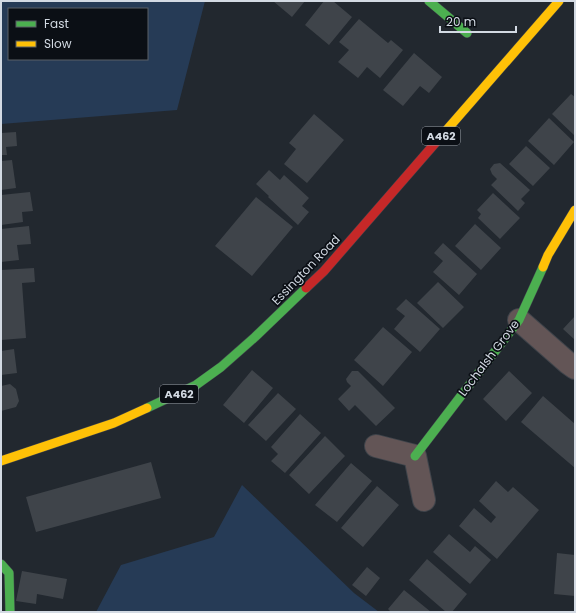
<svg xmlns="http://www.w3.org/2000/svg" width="576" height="613" font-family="Poppins,sans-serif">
  <rect width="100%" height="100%" fill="#22282f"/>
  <!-- green -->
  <path fill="#263b56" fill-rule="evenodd" d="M1,1h204l-28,109 -176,14zM9,9h138v50h-138z
    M242,485l112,108 25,19h-283l25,-47 93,-28z"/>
  <!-- building -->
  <path fill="#3f444a" d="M273,1h32l-13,16z
    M324,1h9l19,16 -23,28 -24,-20z
    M359,19l29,24 3,-3 12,10 -23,28 -13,-11 -9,11 -20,-16 11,-12 -10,-8z
    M414,53l28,24 -13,16 -9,-7 -17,20 -20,-16z
    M571,94l4,3v39l-23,-22z
    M314,114l30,26 -37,43 -23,-19 12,-15 -7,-6z
    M549,118l25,24 -20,23 -26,-24z
    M16,132l1,14 -11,1 1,8h-6v-22z
    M526,146l24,22 -17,18 -24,-22z
    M12,160l4,28 -15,2v-29z
    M500,163l30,27 -9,9 4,4 -7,8 -27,-26 6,-6 -5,-5 -2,-5 4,-5z
    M269,170l11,10 4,-5 25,23 -7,8 7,6 -11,13 -30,-28 1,-1 -13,-12z
    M30,192l3,19 -11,1 1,10 -22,3v-30z
    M493,193l27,25 -20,21 -22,-21 3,-4 -4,-4z
    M256,197l37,30 -41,49 -37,-30z
    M475,224l26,24 -20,22 -26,-24z
    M29,226l2,18 -14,1 2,15 -18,2v-33z
    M443,243l34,31 -18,21 -26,-23 10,-11 -9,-8z
    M34,268l1,14 -13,1 4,55 -25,2v-70z
    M438,282l26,25 -21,21 -26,-25z
    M406,299l34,30 -20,23 -26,-23 11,-13 -9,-7z
    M575,316v24l-12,-11z
    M383,327l29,25 -29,34 -29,-26z
    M14,349l3,24 -16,2v-24z
    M252,370l21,18 -29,35 -21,-18z
    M352,371h6l37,37 -19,18 -21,-21 -6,6 -11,-12 13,-13 -4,-4 -1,-3z
    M509,371l23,22 -26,28 -23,-22z
    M10,384l6,5 3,12 -3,6 -15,4v-25z
    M278,393l18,16 -30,32 -18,-16z
    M543,396l32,28v44l-54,-46z
    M300,414l21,19 -36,40 -14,-12 7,-7 -7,-7z
    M325,436l20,20 -36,38 -20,-19z
    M151,462l10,36 -125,34 -10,-35z
    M351,463l21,18 -35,41 -22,-17z
    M496,481l12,11 5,-5 26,23 -42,49 -38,-33 15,-18 17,15 5,-6 -17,-16z
    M377,486l22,19 -36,42 -22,-19z
    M449,534l21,18 5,-6 16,14 -21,24 -37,-32z
    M557,553l18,2v41l-21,-2z
    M427,559l40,35 -15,18h-6l-37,-32z
    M367,567l13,11 -14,18 -14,-11z
    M22,571l45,8 -4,20 -26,-5 -1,10 -20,-3z
    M404,590l27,22h-40l-3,-3z"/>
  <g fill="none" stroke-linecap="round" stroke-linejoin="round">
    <!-- street casing -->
    <g stroke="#3f444b" stroke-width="24">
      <path id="street" d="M519,320l49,43 7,5
        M376,446l39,10 9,44"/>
    </g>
    <!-- fast casing -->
    <g stroke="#3f444b" stroke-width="10">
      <path id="fast" d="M429,1l38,32
        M147,408l49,-23 25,-18 34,-30 51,-49
        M415,456l104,-136 24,-53
        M1,564l8,9 1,39"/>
    </g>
    <!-- slow casing -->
    <g stroke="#3f444b" stroke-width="10">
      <path id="slow" d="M444,133l115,-132
        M543,267l5,-12 27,-45
        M1,461l113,-38 33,-15"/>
    </g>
    <!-- jam casing -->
    <g stroke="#3f444b" stroke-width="10">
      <path id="jam" d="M306,288l18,-17 120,-138"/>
    </g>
    <!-- street -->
    <use href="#street" stroke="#635556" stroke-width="22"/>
    <!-- fast -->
    <use href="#fast" stroke="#4caf50" stroke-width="9"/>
    <!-- slow -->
    <use href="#slow" stroke="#ffc107" stroke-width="9"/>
    <!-- jam -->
    <use href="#jam" stroke="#c62828" stroke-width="9"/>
  </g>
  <g text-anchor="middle" stroke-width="3.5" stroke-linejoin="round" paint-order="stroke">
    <!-- shield labels -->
    <g fill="#0b0f15" stroke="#979da5" stroke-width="1">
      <rect x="422" y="127" width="38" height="18" rx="3"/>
      <rect x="160" y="385" width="38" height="18" rx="3"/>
    </g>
    <g font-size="11" font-weight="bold" fill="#d3dae3">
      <text x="441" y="140">A462</text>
      <text x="179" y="398">A462</text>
    </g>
    <!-- street labels -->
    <g font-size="12" fill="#d3dae3" stroke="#0b0f15">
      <text transform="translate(306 270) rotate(-46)" y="4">Essington Road</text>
      <text transform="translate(489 358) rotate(-53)" y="4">Lochalsh Grove</text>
    </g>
  </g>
  <!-- border -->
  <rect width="576" height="613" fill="none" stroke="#d3dae3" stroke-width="4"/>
  <!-- legend -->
  <rect x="8" y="8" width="140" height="52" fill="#0b0f15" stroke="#5b6067"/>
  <rect x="16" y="21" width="20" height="6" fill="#4caf50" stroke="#5b6067"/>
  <text x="44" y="28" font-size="12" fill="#d3dae3">Fast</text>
  <rect x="16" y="41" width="20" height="6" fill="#ffc107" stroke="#5b6067"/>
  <text x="44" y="48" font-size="12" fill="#d3dae3">Slow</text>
  <!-- scale -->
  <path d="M440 26v6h76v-6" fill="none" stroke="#d3dae3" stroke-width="2"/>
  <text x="446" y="26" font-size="12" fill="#d3dae3" stroke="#0b0f15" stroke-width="3" paint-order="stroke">20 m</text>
</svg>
